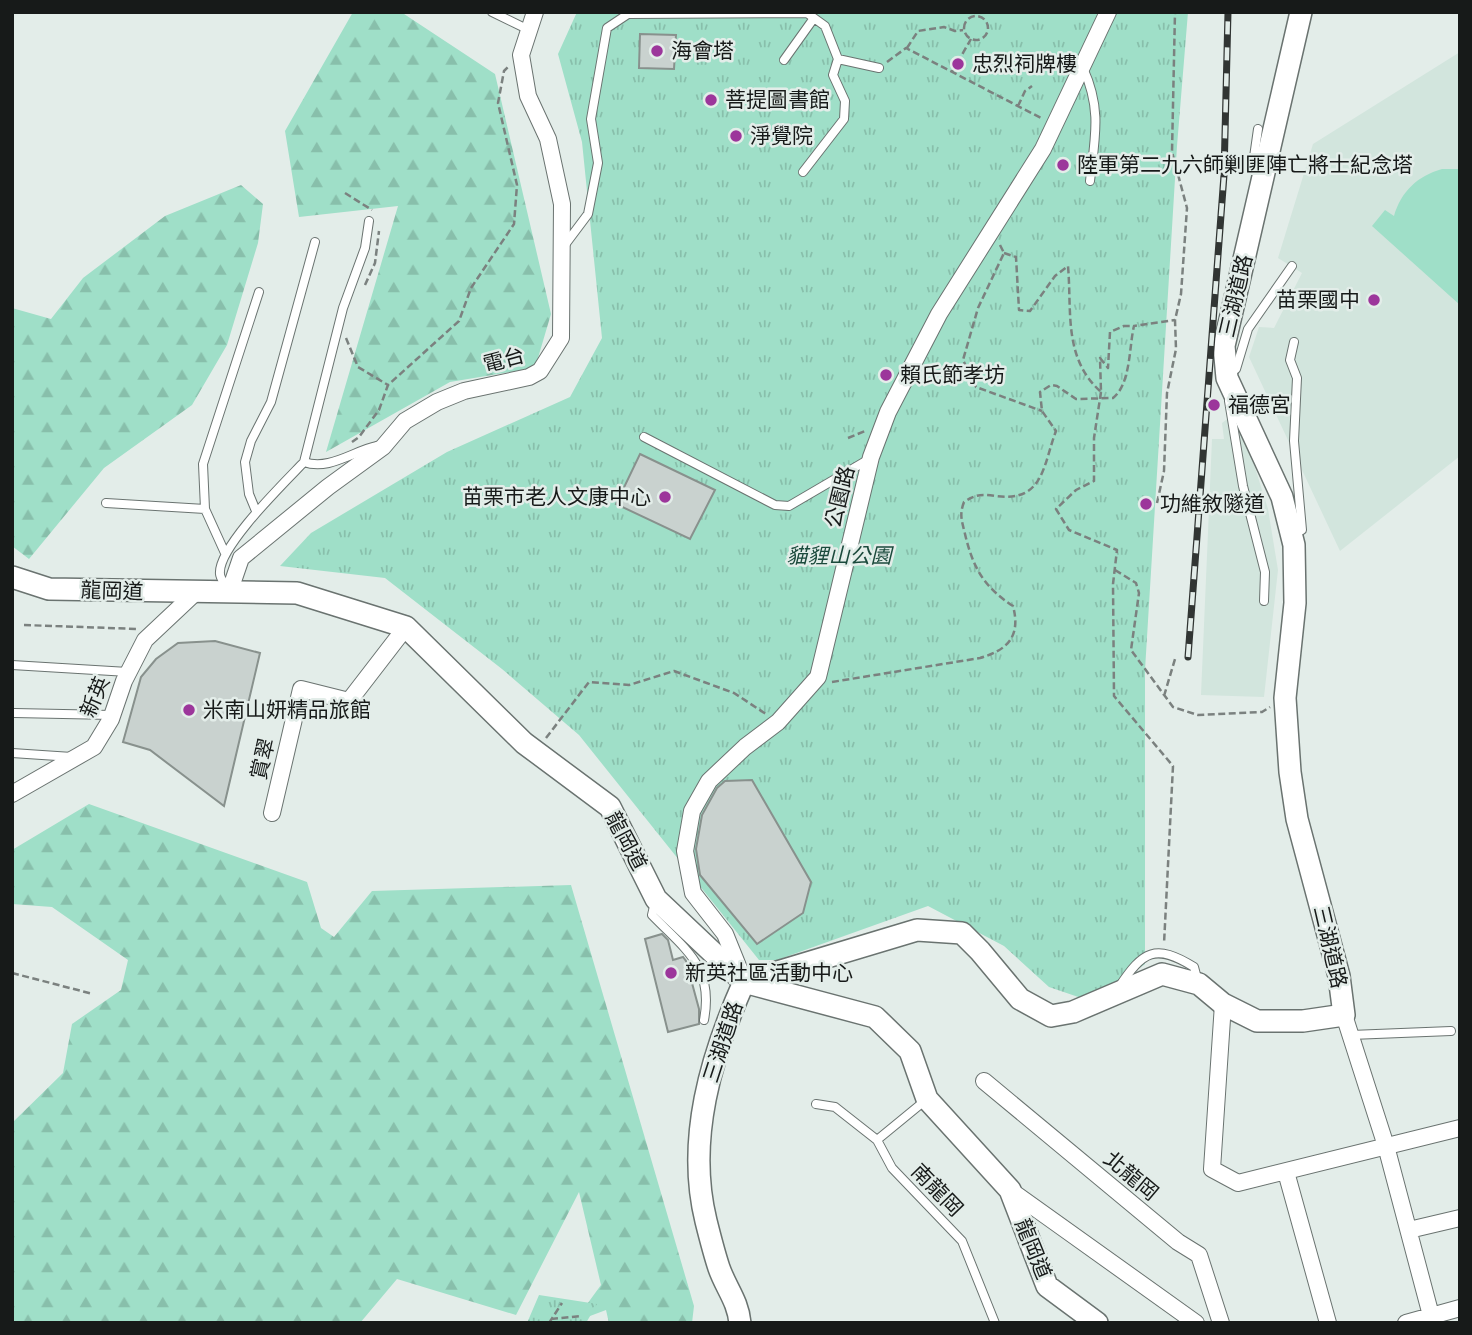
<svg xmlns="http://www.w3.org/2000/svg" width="1472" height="1335" font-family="Bitter,'Noto Sans TC',serif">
  <defs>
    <pattern id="forest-firs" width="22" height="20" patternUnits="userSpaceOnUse" patternTransform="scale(1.75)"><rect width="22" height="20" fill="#9fdfc8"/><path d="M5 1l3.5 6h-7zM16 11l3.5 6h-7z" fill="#88bfab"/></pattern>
    <pattern id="park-tufts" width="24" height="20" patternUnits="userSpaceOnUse" patternTransform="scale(1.75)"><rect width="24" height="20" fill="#9fdfc8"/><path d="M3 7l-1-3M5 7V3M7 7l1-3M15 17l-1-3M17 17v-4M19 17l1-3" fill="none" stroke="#88bfab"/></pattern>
  </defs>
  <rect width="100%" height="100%" fill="#e3ede9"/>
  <!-- built -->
  <path fill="#d2e5dd" d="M1460,52v404l-120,95 -91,-194 10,-30 15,1 28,-55 -24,-15 35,-114z
    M1231,416l9,4 28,89 10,61 -14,127 -63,-2 11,-256h12l-2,-16z"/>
  <!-- grass -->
  <path fill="#9fdfc8" d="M1442,169h18v136l-88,-79 13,-16 9,6c7,-24 23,-40 48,-47z"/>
  <!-- forest -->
  <path fill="url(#forest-firs)" d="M353,12h48l94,62 56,240 -16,54 -85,14 -124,70 72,-246 -99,11 -14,-86z
    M241,185l22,19 -5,39 -31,102 -35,60 -88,63 -75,91 -17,-13v-238l39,11 32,-41 82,-62z
    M89,804l218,78 14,46 13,9 38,-46 199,-6 123,421 -2,17h-83l-3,-13 -32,12 27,-37 -22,-93 -63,123 -119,-36 -37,44h-348v-200l51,-50 9,-49 49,-34 7,-30 -76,-53 -40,-3v-54z"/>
  <!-- park -->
  <path fill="url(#park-tufts)" d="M577,12h611l-11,134 -32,524v294l-52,38 -44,-15 -45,-41 -76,-40 -151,54h-18l-180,-225 -77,-66 -117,-91 -105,-12 31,-33 136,-81 123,-55 32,-59 -20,-196 -24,-88z
    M539,1295l58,9 -11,19h-59z"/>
  <!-- building -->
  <path fill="#c9d2cf" stroke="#88918d" stroke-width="2" d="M640,34l36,1 -2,34 -35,-1z
    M640,454l75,36 -25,49 -74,-35z
    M215,641l45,12 -36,153 -74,-56 -27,-8 18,-65 15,-18 22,-16z
    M752,780l59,102 -8,31 -46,31 -57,-69 -4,-26 6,-34 15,-27 8,-7z
    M662,934l6,6 5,20 10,-3 3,4 13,48v15l-31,8 -23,-93z"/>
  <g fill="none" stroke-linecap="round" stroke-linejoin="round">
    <!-- lane casing -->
    <g stroke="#6a7370" stroke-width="10">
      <path id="lane" d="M492,12l35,17
        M784,60l30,-42
        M1083,68c19,41 12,69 7,113
        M1258,129l-4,28 12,3
        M803,172l41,-53 1,-18 -12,-26 5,-16
        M369,221l-4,27 -22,60 -39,154c25,9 49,-11 73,-16
        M564,246l24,-32 10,-51 -7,-44 16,-91 21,-14 179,-1 18,13 13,33 41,9
        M1294,342l-4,18 7,18 -3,63 8,89 -8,4
        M1231,373l5,-4 12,-40 44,-63
        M1229,401l14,85 22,86 -1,29
        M644,437l131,68 14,1 82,-48
        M106,503l99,6
        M256,511l-7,-17 -4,-32 6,-21 20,-39 44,-160
        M225,553l-20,-44 -2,-45 56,-172
        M227,588c-2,-4 -7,-10 -7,-14 -3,-26 65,-92 84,-112
        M12,665l116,7
        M14,713l98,2
        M12,753l60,4
        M655,902l-3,13c34,35 62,52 52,105
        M1119,987c24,-36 36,-44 75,-20l4,15
        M1351,1035l100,-4
        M927,1099l-50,41 15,28 70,73 33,82
        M816,1104l19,3 42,33"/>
    </g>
    <!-- street casing -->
    <g stroke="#6a7370" stroke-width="18">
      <path id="street" d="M229,593l12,-35 87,-71 55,-40 22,-26 32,-19 27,-11 65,-14 11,-6 21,-33 1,-134 -14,-65 -20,-43 -7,-41 14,-43
        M12,794l82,-47 17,-28 13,-38 21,-41 50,-47
        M272,813l29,-124 48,12 57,-74
        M742,976l-17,-42 -32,-41 -8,-42 7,-40 17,-30 36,-34 33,-25 40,-45 53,-220 17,-45 51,-98 104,-165 65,-137
        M1223,1004l-11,165 26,14 222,-55
        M1344,1015l42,131 47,177
        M984,1081l194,161 21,13 22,68
        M1286,1172l42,151
        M1010,1190l186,133
        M1409,1230l51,-12
        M1406,1323l54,-15"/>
    </g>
    <!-- secondary casing -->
    <g stroke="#6a7370" stroke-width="24">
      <path id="secondary" d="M12,577l37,12 248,4 109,34 118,116 86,64 46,92 88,83 131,35 35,34 17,48 83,91 37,96 50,37
        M740,1323c-2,-22 -14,-35 -21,-55 -5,-15 -9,-31 -13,-47 -20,-81 5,-165 38,-239l173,-52 45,3 18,18 40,48 31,17 22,-4 89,-38 37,10 24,20 34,17h46l41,-6 -5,-39 -42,-157 -7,-47 -5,-74 10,-95 -1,-58 -12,-48 -55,-119 -3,-32 77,-334"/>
    </g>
    <!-- path -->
    <path stroke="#7b817f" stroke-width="2.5" stroke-dasharray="7 3.5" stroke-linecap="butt" d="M964 28a12 12 0 1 1 24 0a12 12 0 1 1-24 0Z
      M907,48l11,-17 26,-4 11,4 8,-1
      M887,62l19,-14 135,70
      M952,72l19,-33
      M1018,106l7,-15 7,-5
      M345,193l27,17
      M1000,245l4,8 -26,55 -15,52 13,27 66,24
      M1004,253l12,4 3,53 11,1 25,-35 13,-10c4,46 -5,92 33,126l-1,-34 8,10 2,-36 14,-6h10
      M365,285l10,-22 4,-32
      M346,338l12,29 30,18
      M1101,392l-7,46v43l-18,9 -20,19 13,21 48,20 -4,34 1,112 59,70 -9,178
      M848,438l17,-7
      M352,442l7,-5 20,-27 9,-25 71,-64 12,-33 43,-64 3,-39 -19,-82 6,-32 4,-4
      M1157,503l7,-32 3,-78 9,-44 -1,-29 6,-26 6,-86 -15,-56 3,-140
      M1115,570l21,13 3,10 -8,57 42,57 25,8 64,-3 8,-5
      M24,625l112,4
      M832,682l148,-24c28,-8 41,-22 33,-52 -29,-19 -40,-38 -48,-72 -3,-13 -6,-19 -1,-32 12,-8 18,-8 31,-6 49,7 48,-31 61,-65l-14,-20 -2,-19 11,-7 6,1 19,13 37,-1c18,-14 16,-52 21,-72l41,-6
      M1164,696l11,-37
      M546,738l43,-56 40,3 45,-14 60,22 32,21
      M12,973l81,21
      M551,1319l31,-3
      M549,1323l13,-20"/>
    <!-- lane -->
    <use href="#lane" stroke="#fff" stroke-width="8"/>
    <!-- street -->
    <use href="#street" stroke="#fff" stroke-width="16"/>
    <!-- secondary -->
    <use href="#secondary" stroke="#fff" stroke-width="21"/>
    <!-- rail casing -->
    <g stroke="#313533" stroke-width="7">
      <path id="rail" d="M1188,657l36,-482 4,-163"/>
    </g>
    <!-- rail -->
    <use href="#rail" stroke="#e3ede9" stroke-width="4.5" stroke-dasharray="13" stroke-linecap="butt"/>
  </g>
  <!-- markers -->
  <g fill="#9c369b" stroke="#e3ede9" stroke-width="2.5">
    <circle cx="657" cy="51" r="7"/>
    <circle cx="958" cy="64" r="7"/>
    <circle cx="711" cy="100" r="7"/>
    <circle cx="736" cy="136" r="7"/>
    <circle cx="1063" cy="165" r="7"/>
    <circle cx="1374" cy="300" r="7"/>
    <circle cx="886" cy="375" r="7"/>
    <circle cx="1214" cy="405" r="7"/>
    <circle cx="665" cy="497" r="7"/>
    <circle cx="1146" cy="504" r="7"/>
    <circle cx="189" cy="710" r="7"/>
    <circle cx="671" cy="973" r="7"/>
  </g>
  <g text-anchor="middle" stroke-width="5" stroke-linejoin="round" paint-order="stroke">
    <!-- poi labels -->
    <g font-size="21" fill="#171a19" stroke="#e3ede9" text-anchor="start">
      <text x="671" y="58">海會塔</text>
      <text x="972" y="71">忠烈祠牌樓</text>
      <text x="725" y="107">菩提圖書館</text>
      <text x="750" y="143">淨覺院</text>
      <text x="1077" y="172">陸軍第二九六師剿匪陣亡將士紀念塔</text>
      <text x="1360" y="307" text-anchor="end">苗栗國中</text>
      <text x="900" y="382">賴氏節孝坊</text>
      <text x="1228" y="412">福德宮</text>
      <text x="651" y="504" text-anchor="end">苗栗市老人文康中心</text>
      <text x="1160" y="511">功維敘隧道</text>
      <text x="203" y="717">米南山妍精品旅館</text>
      <text x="685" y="980">新英社區活動中心</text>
    </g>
    <!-- street labels -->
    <g font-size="21" fill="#171a19" stroke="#e3ede9">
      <text transform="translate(1236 296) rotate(-77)" y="7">三湖道路</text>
      <text transform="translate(504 360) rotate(-15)" y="7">電台</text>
      <text transform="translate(840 497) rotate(-76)" y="7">公園路</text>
      <text transform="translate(112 591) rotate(2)" y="7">龍岡道</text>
      <text transform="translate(95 697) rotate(-67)" y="7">新英</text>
      <text transform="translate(263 759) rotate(-77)" y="7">賞翠</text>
      <text transform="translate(626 841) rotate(62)" y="7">龍岡道</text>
      <text transform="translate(1330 947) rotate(77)" y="7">三湖道路</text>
      <text transform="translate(723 1042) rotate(-72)" y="7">三湖道路</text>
      <text transform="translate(1131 1176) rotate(40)" y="7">北龍岡</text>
      <text transform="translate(937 1190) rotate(46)" y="7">南龍岡</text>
      <text transform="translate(1033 1249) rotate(68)" y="7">龍岡道</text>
    </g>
    <!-- park labels -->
    <g font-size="21" font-style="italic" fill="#1b4a3c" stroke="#e3ede9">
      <text x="839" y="563">貓貍山公園</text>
    </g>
  </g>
  <!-- border -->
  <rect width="1472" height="1335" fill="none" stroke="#171a19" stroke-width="28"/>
</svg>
